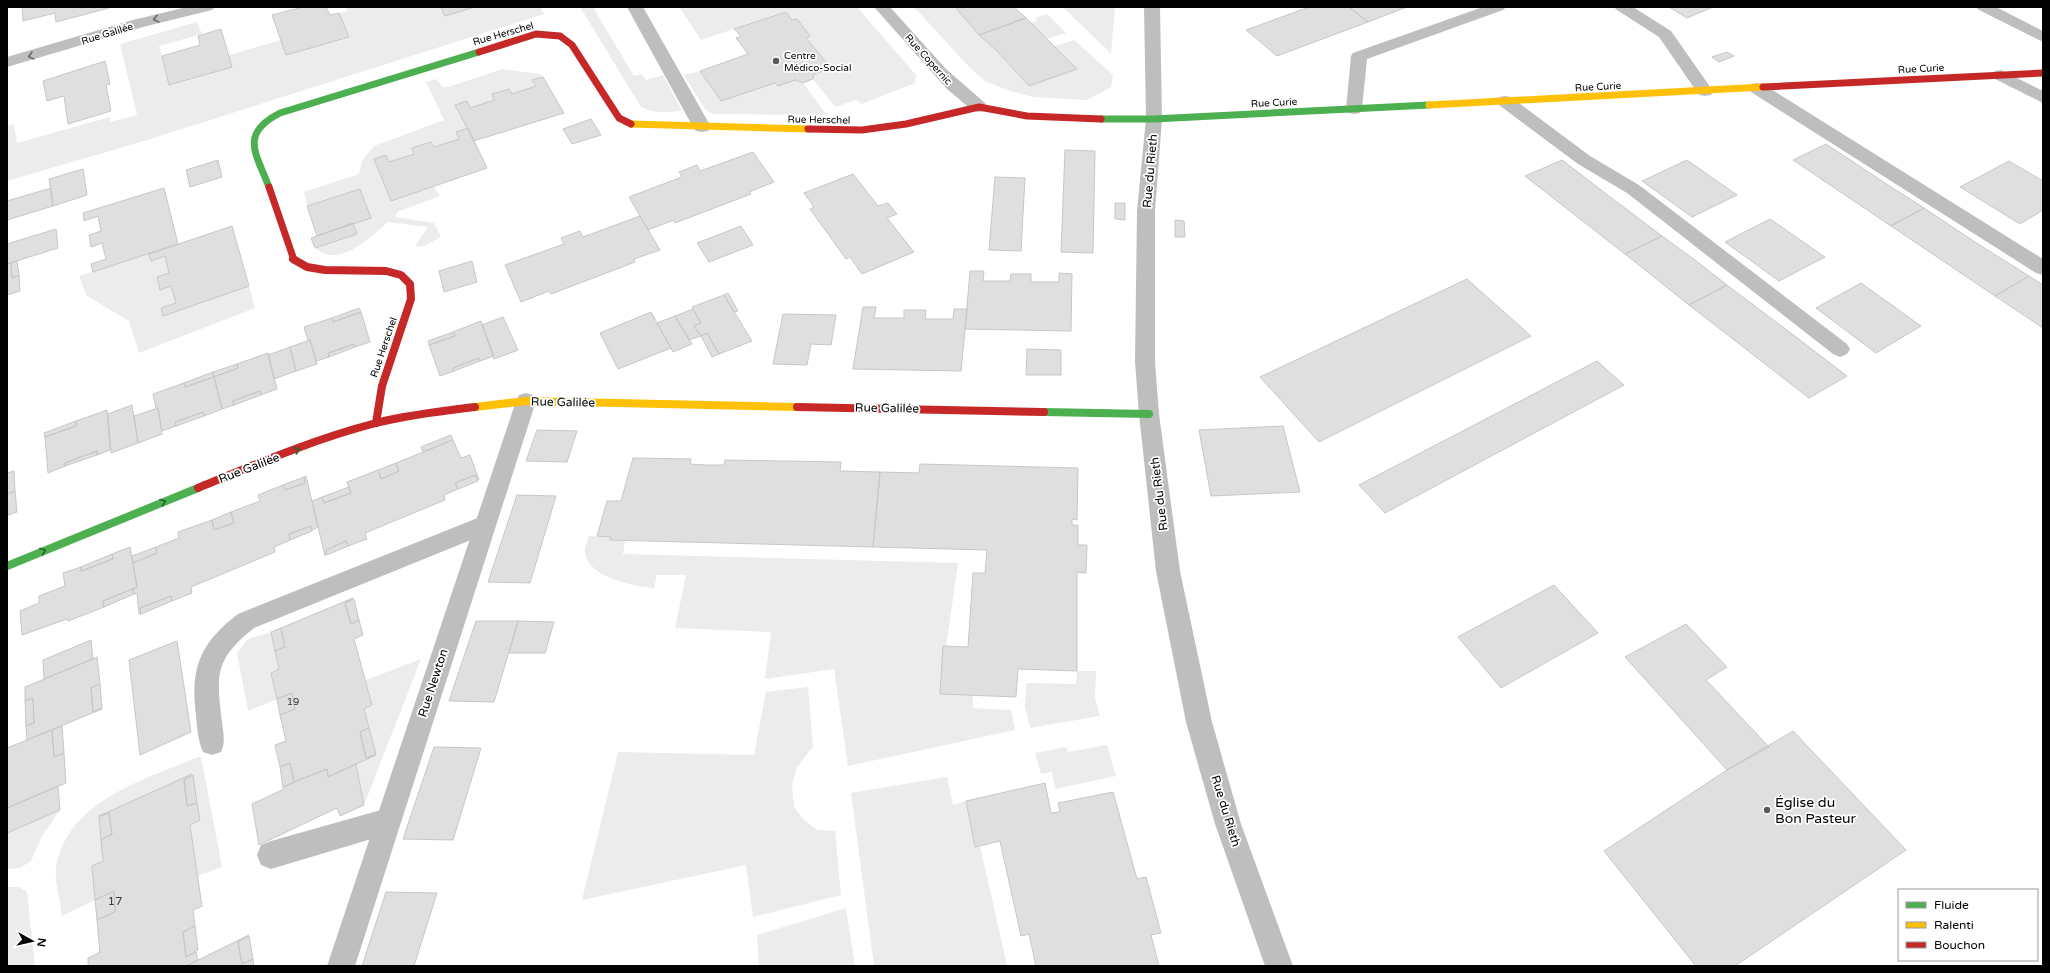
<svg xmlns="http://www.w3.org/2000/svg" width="2050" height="973" font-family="'Varela Round',sans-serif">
  <rect width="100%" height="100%" fill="#fff"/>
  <!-- green -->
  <path fill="#ececec" d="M346,7h194l4,7 -400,127 -137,40v-55l7,-2 3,19 93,-26v5l27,-7 -17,-71 77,-22 5,12 -43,12 11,39 62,-18 -3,-12 52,-15 68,-3 -10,-24 8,-2z
    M580,7h19l-5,2 40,67 8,-2 4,6 17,-5 19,36c-14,1 -28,3 -41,-4z
    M679,7h178l59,68 -1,8 -53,21 -6,-4 -21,7 -22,-28 1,-5 17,-6 -25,-30 4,-2 -13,-17 -5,1 -7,-8 -84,28z
    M914,7h41l74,79 48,-17 -22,-23 19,-6 39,35 -2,12 -24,13 -54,-3 -23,-6 -25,-10 -14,-12z
    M1063,7h52l-4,47z
    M1047,14l19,19 -19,6 -17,-16 7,-2 -2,-3z
    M503,69l36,5 4,3 -10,3 3,6 -24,8 -3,-5 -17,5 2,6 -24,8 -3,-7 -11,4 12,23 -12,4 3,7 -25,8 -3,-5 -19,6 2,6 -25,8 -3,-7 -12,4 17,42 43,-15 6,10 -43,16 -2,5 39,6 7,14 -19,10 -7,-1 13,-19 -40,-5c-19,16 -48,47 -73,26l41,-14 -3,-11 17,-6 -10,-28 -53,17 -3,-14 55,-18 3,-13 12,-15 70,-26 -18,-38 10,-3 7,8h5z
    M700,71l21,30 54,-18 3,3 17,-6 8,3 24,32 -115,-1 -7,-5 -21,-34z
    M149,254l2,7 14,-5 4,17 -12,4 3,12 11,-3 5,17 -15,5 2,8 86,-30 6,22 -116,45 -10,-32 -42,-25 -8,-20z
    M589,536l22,1v3l14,1 -2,13 335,9 -12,84h-3l-3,47 33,1v13l38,2 4,20 -167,36 -14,-97 -69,10 6,-47 -96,-4 11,-53h-29l-3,13c-20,-2 -71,-11 -69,-40 1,-4 3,-9 4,-12z
    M271,632l8,37 -8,4 6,26 -29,12 -11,-58 11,-14z
    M421,659l-57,146 -8,-41 19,-11 -11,-44 8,-4 -6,-25z
    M1077,671h19l-1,26 5,19 -70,12 -5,-21 1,-24 50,1z
    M808,687l5,60 -16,20 -5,18 2,22 10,13 13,10 18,1 6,64 -88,22 -7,-52 -164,35 36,-148 136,3 12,-63z
    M1107,745l9,31 -61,13 -3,-17 -11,2 -6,-21 31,-6 2,5z
    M201,756l21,111 -24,9 -8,-51 10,-5 -8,-45 -93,42 4,44 -8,39 -33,16c-1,-13 -8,-36 -6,-48 11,-68 90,-89 145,-112z
    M947,777l6,28 13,-4 9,46 5,-1 27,119 -133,1 -23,-173z
    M60,810l-18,26 -11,25 -11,7 -13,1v-36z
    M7,887h12l8,5 8,74h-28z
    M846,908l9,58h-96l-2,-31z"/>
  <!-- building -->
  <path fill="#dfdfdf" stroke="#c7c7c7" d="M22,7h87v1l-53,14 -1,-9 -32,8z
    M303,7h23l4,8 9,-2 10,24 -63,18 -14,-40z
    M441,7h34l-30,9z
    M955,7h59l12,11 -47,17z
    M1309,7h40l19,15 -91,34 -31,-26z
    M1349,7h58l-39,15z
    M1669,7h44l-26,11z
    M786,12l6,8 5,-1 13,17 -4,2 25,30 -17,6 -1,5 -10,4 -8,-3 -17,6 -3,-3 -54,18 -21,-30 48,-17 -12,-16 5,-2 -7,-7z
    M1026,18l51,51 -48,17 -34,-37 -16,-14z
    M221,29l11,38 -63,18 -7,-29 38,-11 -2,-9z
    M1727,52l7,4 -15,6 -7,-5z
    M105,61l5,23 -4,1 5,26 -43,13 -4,-28 -17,5 -4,-20z
    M543,77l21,36 -90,28 -19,-36 12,-4 3,7 24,-8 -2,-6 17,-5 3,5 24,-8 -4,-6z
    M591,119l10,16 -29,9 -9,-15z
    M468,128l19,40 -96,33 -17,-42 12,-4 3,7 25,-8 -2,-6 19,-6 3,5 25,-8 -3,-7z
    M1826,144l56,37 42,27 -33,18 -98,-66z
    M1065,150l30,1 -2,102 -32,-1z
    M753,152l21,30 -25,10 2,2 -76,29 -1,-3 -26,10 -19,-33 53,-20 -3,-5 18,-7 3,6z
    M218,160l4,17 -32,10 -4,-17z
    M1562,160l47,36 53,40 -37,18 -100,-78z
    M1687,160l50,35 -45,22 -50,-36z
    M2009,161l34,20v29l-23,14 -60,-37z
    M83,169l4,26 -34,11 -4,-27z
    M853,174l25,32 10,-3 9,11 -10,4 27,34 -52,22 -12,-17 -4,2 -36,-50 4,-2 -10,-14z
    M995,177l30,1 -4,73 -32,-1z
    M51,188l2,18 -46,14v-19z
    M164,188l14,56 -85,28 -2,-8 15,-5 -4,-16 -11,4 -2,-12 12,-4 -3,-15 -14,5 -1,-8z
    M360,189l11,29 -54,18 -10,-30z
    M1115,203h10v17l-10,-1z
    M1924,208l51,34 54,34 -34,20 -104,-70z
    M640,216l20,34 -26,9 1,3 -84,32 -2,-3 -28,11 -16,-37 59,-21 -3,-6 19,-7 3,6z
    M1770,219l55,38 -46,24 -54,-39z
    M1175,220l9,1 1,16h-10z
    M353,223l4,11 -42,14 -4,-10z
    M232,226l17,60 -86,30 -2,-8 15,-5 -5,-17 -11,4 -3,-13 12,-4 -4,-17 -14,5 -2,-7z
    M741,226l12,19 -44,17 -12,-19z
    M56,229l2,19 -51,16v-20z
    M1662,236l33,24 32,25 -38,20 -64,-51z
    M17,261l2,14 -7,3 -1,-15z
    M472,261l5,21 -33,10 -5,-21z
    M11,263l1,15 7,-3 1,16 -13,4v-31z
    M970,271h14l-1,10h27l1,-7h20v8h28v-9l13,1 -1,57 -106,-2z
    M2029,276l14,9v43l-48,-32z
    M1467,279l64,57 -212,106 -59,-65z
    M1861,283l60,43 -45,27 -60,-45z
    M1727,285l61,46 59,45 -38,22 -120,-93z
    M728,293l10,18 -4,1 -10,-17z
    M724,295l28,46 -33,13 -12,-21 -6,3 -7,-10 7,-3 -9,-16z
    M863,307h13l-2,11h30v-8h22l-1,9h28l1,-10h13l-6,62 -108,-2z
    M359,308l2,4 -28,10 -1,-4z
    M693,309l8,14 -7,3 7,10 -12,4 -14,-24z
    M361,312l9,30 -15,5 -1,-3 -13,5 -13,4 1,4 -13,4 -6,-21h-2l-4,-13 28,-9 1,4z
    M651,312l20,36 -53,21 -18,-36z
    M783,314l53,1 -5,30 -20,-1 -4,21 -34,-1z
    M675,316l17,28 -19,8 -16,-29z
    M503,317l15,33 -24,9 -12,-34z
    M481,321l13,35 -14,5 -1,-3 -26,10 1,3 -14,5 -11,-31 26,-9 -2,-4z
    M453,332l2,4 -26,9 -1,-4z
    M707,333l12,21 -7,3 -11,-21z
    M310,340l7,24 -21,7 -6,-24z
    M354,344l1,3 -26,10 -1,-4z
    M290,347l6,24 -22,8 -6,-24z
    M1027,349l34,1v25h-35z
    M268,353l9,36 -16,6 -1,-4 -17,6 -10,4 1,4 -12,4 -8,-32 24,-9 -1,-4z
    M479,358l1,3 -26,10 -1,-3z
    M1597,361l27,24 -239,128 -26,-28z
    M237,364l1,4 -24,9 -1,-5z
    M213,372l1,5 -29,10 -1,-4z
    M214,377l8,32 -18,7 -1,-4 -28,10 1,4 -14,5 -4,-23h-2l-3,-14 31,-11 1,4z
    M260,391l1,4 -27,10 -1,-4z
    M132,405l6,38 -27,10 -3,-39z
    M158,408l4,26 -24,9 -4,-27z
    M107,410l3,40 -13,5v-4l-19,7 -13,5v3l-17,7 -3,-36 31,-11v-5z
    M203,412l1,4 -28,10 -1,-4z
    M76,421v5l-31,11 -1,-4z
    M1283,426l17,66 -89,4 -12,-66z
    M537,430l40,1 -10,31 -41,-1z
    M451,435l2,5 -30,12 -2,-5z
    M453,440l8,18 9,-3 9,25 -4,-5 -20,8 3,6 -14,6 1,5 -80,33 2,6 -19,7 -2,-5 -20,9 -1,6 -13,-55 10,-4 2,6 27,-10 -4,-11 31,-12 3,9 18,-8 -3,-8z
    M97,451v4l-32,11v-3z
    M633,458l58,1 -1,5 16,1h18l1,-5 116,2 -1,9 40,1 -7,75 -263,-7 1,-3 -14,-1 10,-35h14z
    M396,463l3,8 -18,8 -3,-9z
    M920,464l158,4 -1,52 -5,-1v6h6v20h9l-1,28 -9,-1v99l-59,-2 -2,28 -76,-3 3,-48 25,1 5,-74h12l2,-23 -114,-3 7,-75 39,1z
    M14,471l1,20 -8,3v22v-43z
    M475,475l3,6 -20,8 -3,-6z
    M306,476l12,51 -6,3 -1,-4 -22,8 1,6 -16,7 1,5 -84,35 1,6 -20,8 -1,-5 -31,12 1,6h-2l-2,-21 -3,1 -1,-5 4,-2 -4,-24 24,-10 -1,-6 23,-9 -1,-6 34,-12 2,10 20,-7 -3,-11 29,-11 -2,-6 25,-10 2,5 20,-7 -1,-6z
    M304,477l1,6 -20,7 -2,-5z
    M349,487l2,6 -27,10 -2,-6z
    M15,491l2,21 -9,3 -1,-21z
    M517,495l39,1 -26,87 -42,-1z
    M231,512l3,11 -20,7 -2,-10z
    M311,526l1,5 -22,9 -1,-6z
    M346,541l2,5 -21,9 -1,-5z
    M130,547l7,40 -34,14 1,6 -36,14 -1,-2 -45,16 -2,-24 19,-8v-7l26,-10 -2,-13 18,-6v4l32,-12 -1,-5z
    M156,547l1,6 -24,10 -1,-7z
    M112,554l1,5 -32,12v-4z
    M1554,585l44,48 -97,55 -43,-51z
    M133,589l1,5 -30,13 -1,-6z
    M171,596l1,5 -31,13 -1,-6z
    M353,598l-8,5 6,21 8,-4 4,15 -9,4 18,66 -8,4 5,19 -9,4 6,26 10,-3 -48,22 -1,-8 -33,13 -4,-19 -10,4 -5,-22 11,-4 -6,-26 15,-6 -3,-16 -15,6 -6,-26 8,-4 -4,-18 10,-4 -4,-19z
    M354,599l5,21 -8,4 -6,-21z
    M476,621h42l-24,81 -45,-1z
    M518,621l36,1 -9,31h-36z
    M1686,624l41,43 -21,13 63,67 -42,23 -102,-113z
    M281,628l4,19 -10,4 -4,-19z
    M91,640l2,19 -49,20 -1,-19z
    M177,641l14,91 -51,23 -11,-95z
    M97,657l3,27 -9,4 2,24 9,-3 -75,31 -1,-14 8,-3 -1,-25 -8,3v-14z
    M100,684l2,24 -9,4 -2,-24z
    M292,693l3,16 -15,6 -3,-16z
    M33,698l1,25 -8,3 -1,-25z
    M62,726l2,27 -10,4 -2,-27z
    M369,728l7,26 -10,4 -6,-26z
    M52,730l2,27 10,-4 2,30 -59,25v-60z
    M1793,731l113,119 -171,116h-39l-92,-115 123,-81z
    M434,747l47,1 -28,92 -50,-1z
    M290,763l4,19 -11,5 -3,-20z
    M356,764l8,41 -24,11 -3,-8 -78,37 -7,-41 32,-15 -1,-2 11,-5 33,-13 1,8z
    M192,774l-8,6 3,26 10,-3 3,17 -10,5 12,81 -9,4 2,16 -12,6 3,25 10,-5 2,8 -12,6h-98v-8l12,-6 -3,-32 18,-8 -1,-21 -19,9 -3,-34 11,-5 -2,-21 11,-6 -3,-21 -10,3z
    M193,775l4,28 -10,3 -3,-26z
    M1045,783l6,30 9,-1 -2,-9 55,-11 24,87 9,-2 15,56 -10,2 8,31h-123l-7,-32 -8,2 -21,-95 -25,6 -9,-46z
    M58,786l2,24 -53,23v-25z
    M109,813l3,21 -11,6 -2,-23z
    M114,891l1,21 -18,8 -2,-20z
    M386,892l51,1 -23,73h-52z
    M195,926l3,24 -12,7 -3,-25z
    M249,935l-11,7 4,22 11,-5 1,7h-68z
    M249,936l4,23 -11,5 -4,-22z"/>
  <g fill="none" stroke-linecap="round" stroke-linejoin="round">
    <!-- lane -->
    <path fill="#bebebe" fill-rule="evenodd" d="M627,7h16l68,120 -3,4 -6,1 -6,-1 -3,-4z
      M1483,7h23l-3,3 -136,49 -5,50 -2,4 -6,1 -6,-1 -2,-4 5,-53 2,-3z
      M1614,7h19l38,24 42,60 -2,4 -6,1 -6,-1 -40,-58 -42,-27z
      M1976,7h20l47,24v11l-64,-32z
      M1505,96l6,1 79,59 49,29 208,159 3,5 -3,5 -7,3 -7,-3 -206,-161 -49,-29 -79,-59 -2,-4 2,-4z
      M485,515l8,2 3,7 -3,7 -239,97c-39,31 -38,46 -32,94 1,11 4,19 -1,30l-9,3 -9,-3c-5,-12 -6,-24 -7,-37 -6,-47 4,-72 42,-101z
      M388,808l9,4 4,9 -4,9 -9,4 -117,35 -10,-4 -4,-10 4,-10 10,-4z"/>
    <!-- street -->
    <path fill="#bebebe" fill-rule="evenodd" d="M187,7h28l-3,3 -69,17 -136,40v-10l126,-37z
      M874,7h16l56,62 39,34 2,4 -2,4 -6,1 -6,-1 -26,-22z
      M1144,7h16l2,112 -7,92v151l4,52 21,157 32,151 29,102 52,142h-28l-50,-142 -29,-102 -30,-151 -17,-157 -4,-52 2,-151 9,-92z
      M2001,70l42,21v12l-48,-24 -2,-4 2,-4z
      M1757,83l6,1 280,175v16l-7,-2 -285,-181 -2,-4 2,-4z
      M526,393l7,2 3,6 -181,565h-28l189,-565 3,-6z"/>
    <!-- fast-far1 -->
    <path stroke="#4caf50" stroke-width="7" d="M1101,119h53l275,-14
      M269,187c-13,-34 -30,-53 11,-74l199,-61"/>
    <!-- fast -->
    <path stroke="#4caf50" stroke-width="8" d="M1044,412l105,2
      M7,566l191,-78"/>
    <!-- slow-far1 -->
    <path stroke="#ffc107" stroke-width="7" d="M1429,105l334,-18
      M631,124l177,5"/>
    <!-- slow -->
    <path stroke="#ffc107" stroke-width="8" d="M475,407l51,-6 271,6"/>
    <!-- jam-far1 -->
    <path stroke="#c62828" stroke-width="7" d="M479,52l57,-18 24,2 12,9 47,73 12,6
      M1763,87l280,-14
      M808,129l54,1 44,-6 73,-17 48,9 74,3
      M269,187l25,73"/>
    <!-- jam -->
    <path stroke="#c62828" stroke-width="8" d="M293,259l14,8 18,3 61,1 15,4 9,9 1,15 -29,87 -6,37
      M797,407l247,5
      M198,488c58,-24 116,-49 178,-65 32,-8 66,-12 99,-16"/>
  </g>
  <!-- one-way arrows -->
  <defs><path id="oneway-chevron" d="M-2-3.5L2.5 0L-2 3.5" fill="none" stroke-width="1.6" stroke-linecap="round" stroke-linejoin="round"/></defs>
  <g stroke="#686868">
    <use href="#oneway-chevron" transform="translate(156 19) rotate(166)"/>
    <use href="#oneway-chevron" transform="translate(31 56) rotate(165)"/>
  </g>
  <g stroke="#2a602c">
    <use href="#oneway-chevron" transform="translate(297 450) rotate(-20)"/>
    <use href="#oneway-chevron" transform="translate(163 502) rotate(-22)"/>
    <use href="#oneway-chevron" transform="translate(43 551) rotate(-22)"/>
  </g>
  <!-- markers -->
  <g fill="#595959" stroke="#fff" stroke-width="1.5">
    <circle cx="776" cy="61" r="4"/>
    <circle cx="1767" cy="810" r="4"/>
  </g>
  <g text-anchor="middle" stroke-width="3.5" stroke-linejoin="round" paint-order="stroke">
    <!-- far-street labels -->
    <g font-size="10" fill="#000" stroke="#fff">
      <text transform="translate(107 33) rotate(-17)" y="4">Rue Galilée</text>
      <text transform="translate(503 33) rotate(-16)" y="4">Rue Herschel</text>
      <text transform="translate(929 59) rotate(48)" y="4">Rue Copernic</text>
      <text transform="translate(1921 68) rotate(-3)" y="4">Rue Curie</text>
      <text transform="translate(1598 86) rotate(-3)" y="4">Rue Curie</text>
      <text transform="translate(1274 102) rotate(-3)" y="4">Rue Curie</text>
      <text transform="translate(819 119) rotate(1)" y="4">Rue Herschel</text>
      <text transform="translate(383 347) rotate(-71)" y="4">Rue Herschel</text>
    </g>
    <!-- far-poi labels -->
    <g font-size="10" fill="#000" stroke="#fff" text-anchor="start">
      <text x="784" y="59">Centre<tspan x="784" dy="12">Médico-Social</tspan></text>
    </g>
    <!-- number labels -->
    <g font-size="10" fill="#383838">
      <text x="293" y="705">19</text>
    </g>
    <!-- street labels -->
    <g font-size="12" fill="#000" stroke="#fff">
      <text transform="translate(1150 171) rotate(-85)" y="4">Rue du Rieth</text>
      <text transform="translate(563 402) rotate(1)" y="4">Rue Galilée</text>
      <text transform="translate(887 408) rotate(1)" y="4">Rue Galilée</text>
      <text transform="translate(249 468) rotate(-21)" y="4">Rue Galilée</text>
      <text transform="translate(1159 494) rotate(-97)" y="4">Rue du Rieth</text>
      <text transform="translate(433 683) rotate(-72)" y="4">Rue Newton</text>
      <text transform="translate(1226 811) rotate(73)" y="4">Rue du Rieth</text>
    </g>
    <!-- near-number labels -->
    <g font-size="12" fill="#383838">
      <text x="115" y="905">17</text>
    </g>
    <!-- near-poi labels -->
    <g font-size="14" fill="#000" stroke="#fff" text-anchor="start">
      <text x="1775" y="807">Église du<tspan x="1775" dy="16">Bon Pasteur</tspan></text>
    </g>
  </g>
  <!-- border -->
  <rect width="2050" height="973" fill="none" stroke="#000000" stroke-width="16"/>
  <!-- legend -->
  <rect x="1898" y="889" width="140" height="72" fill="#ffffff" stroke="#999999"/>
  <rect x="1906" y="902" width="20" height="6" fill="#4caf50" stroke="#999999"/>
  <text x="1934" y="909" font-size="12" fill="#000000">Fluide</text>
  <rect x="1906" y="922" width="20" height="6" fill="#ffc107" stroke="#999999"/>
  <text x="1934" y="929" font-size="12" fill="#000000">Ralenti</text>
  <rect x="1906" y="942" width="20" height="6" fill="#c62828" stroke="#999999"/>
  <text x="1934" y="949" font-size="12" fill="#000000">Bouchon</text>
  <!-- north arrow -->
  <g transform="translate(32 941) rotate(98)" stroke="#ffffff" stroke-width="3" paint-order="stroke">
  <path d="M0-3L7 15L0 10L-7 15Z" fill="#000000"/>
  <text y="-6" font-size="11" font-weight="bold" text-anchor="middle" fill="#000000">N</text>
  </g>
</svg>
